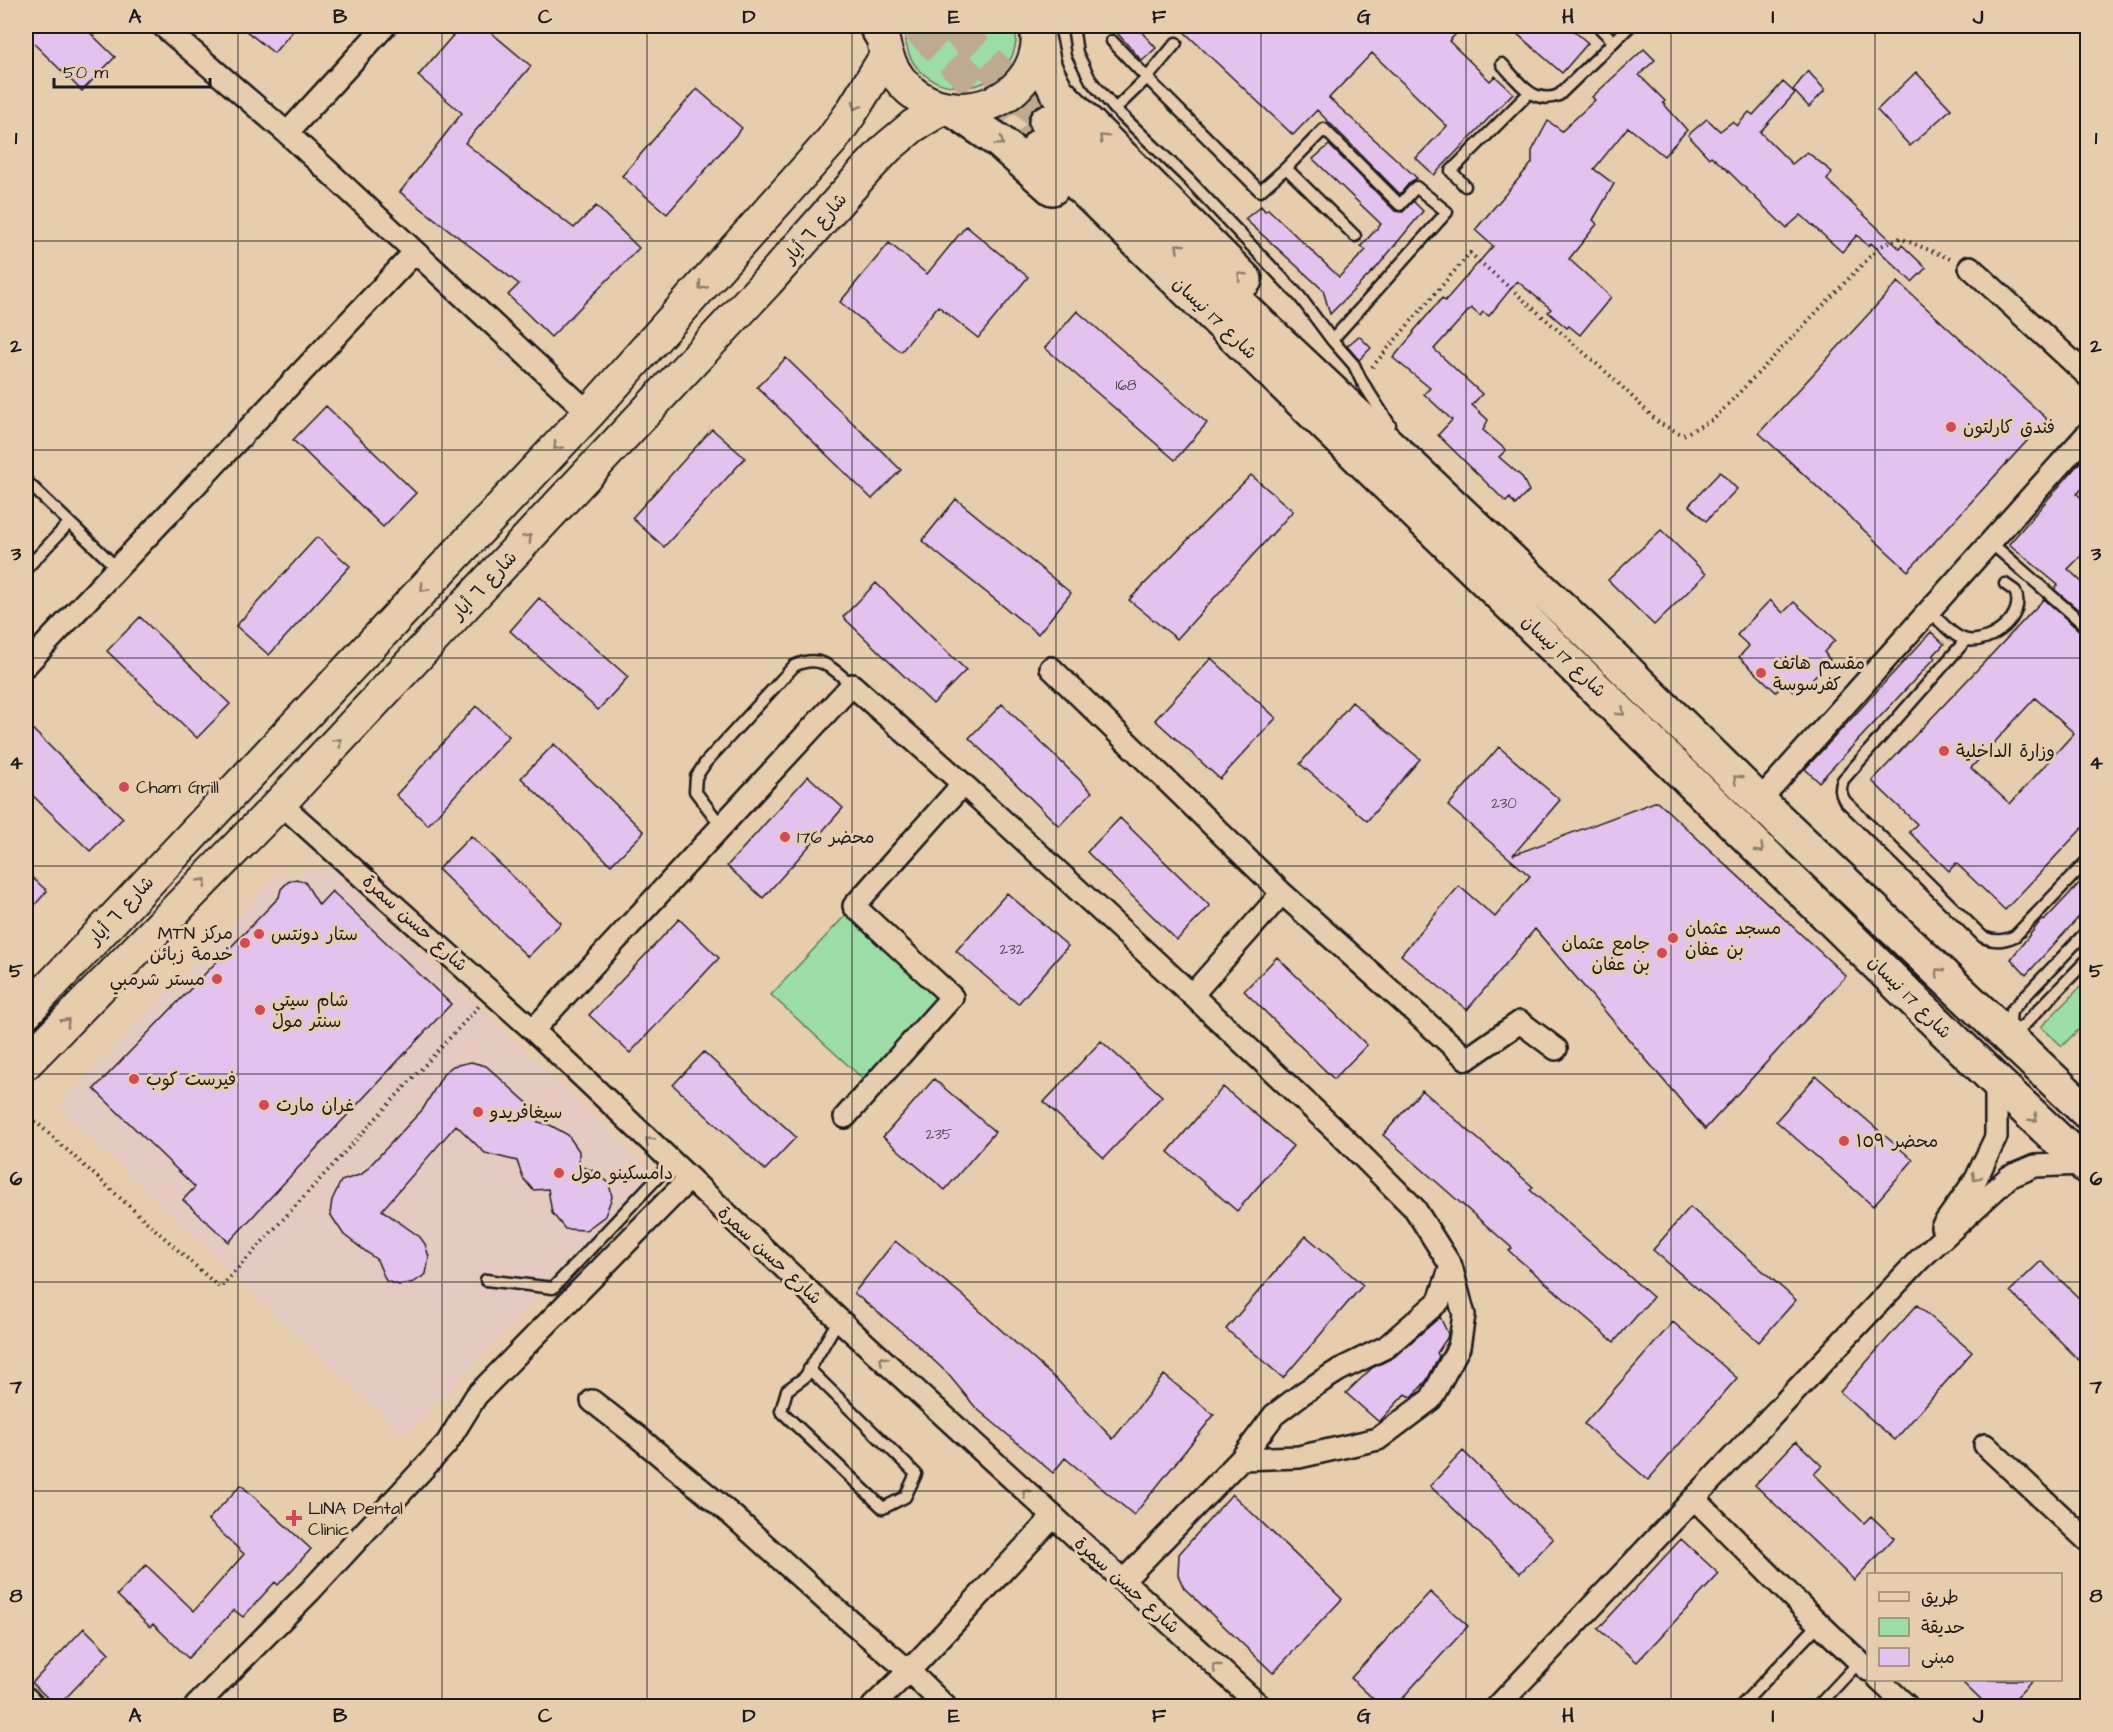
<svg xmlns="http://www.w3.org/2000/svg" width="2113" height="1732" font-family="'Architects Daughter','Playpen Sans Arabic',sans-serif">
  <rect width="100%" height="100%" fill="#e6cdae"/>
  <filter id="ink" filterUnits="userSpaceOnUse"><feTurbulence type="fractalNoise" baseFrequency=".0167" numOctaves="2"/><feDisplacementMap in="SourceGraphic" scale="12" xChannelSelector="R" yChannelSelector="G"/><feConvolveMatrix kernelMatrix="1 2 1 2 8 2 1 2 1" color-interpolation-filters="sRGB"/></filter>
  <g filter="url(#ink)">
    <!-- built -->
    <path fill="#e5cac1" d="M333,869l321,305 -249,262 -347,-329 219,-231z"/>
    <!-- green -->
    <path fill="#9cdda6" stroke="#5c7c61" stroke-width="1.5" d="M906,26h110c8,82 -119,80 -110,0z
      M854,906l98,91 -80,90 -101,-92z
      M2087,980v41l-25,25 -21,-19z"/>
    <!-- building -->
    <path fill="#e3c2ee" stroke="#1c1c1c" stroke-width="1.5" fill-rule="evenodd" d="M26,26h57l32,31 -33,34 -56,-55z
      M240,26h57l-23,27z
      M461,26h22l48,40 -66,77 109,85 22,-22 43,42 -88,89 -43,-42 11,-11 -119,-92 62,-79 -44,-37z
      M1111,26h25l20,22 -14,13z
      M1178,26h286l-15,15 41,40 5,-5 18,17 -79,82 -18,-17 31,-32 -75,-73 -43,45 88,80 -7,4 -10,12 -83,-84 -24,25z
      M1508,26h60l20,17 -26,30z
      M1644,49l11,11 -16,15 26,26 -2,2 24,27 -23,26 -36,-29 -34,42 20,15 -21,36 4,4 -28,35 42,38 -31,38 -11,-9 -2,2 -19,-16 3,-3 -34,-28 -28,35 -6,-4 -3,4 -9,-8 -37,41 48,45 -10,11 16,15 -5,10 23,20 -7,7 23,20 7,14 -14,14 -5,-7 -4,4 -68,-67 14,-15 -28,-26 6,-6 -37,-30 21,-25 -1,-1 29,-34 3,3 48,-55 -18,-16 57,-67v-12l16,-30 14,10 33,-31 -3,-3z
      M1808,71l17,19 -16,17 -16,-17z
      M1916,72l35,37 -41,37 -33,-36z
      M1783,82l12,11 -35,39 32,32 15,-12 25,20 -5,8 72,68 3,-3 24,23 -14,14 -41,-39 -3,3 -11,-11 -15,17 -41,-37 -15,13 -60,-59 -15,-13 -2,2 -21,-23 19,-16 13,12 12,-9 5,4 12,-14 4,3z
      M697,89l45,39 -75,86 -45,-38z
      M1329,145l66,66 8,1 10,-11 10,10 -46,56 -47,47 -7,-24 -78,-71 16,-13 4,5 3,-2 71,68 27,-27 -5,-4 20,-22 -68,-65z
      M966,226l62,51 -50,61 -40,-32 -37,46 -61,-50 49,-59 38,31z
      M1898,282l149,137 -139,152 -149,-138z
      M1077,311l130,112 -32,37 -130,-112z
      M1359,336l12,12 -12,12 -12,-14z
      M786,358l115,112 -29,29 -115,-112z
      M326,406l90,87 -33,34 -90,-87z
      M712,429l33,29 -81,89 -32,-29z
      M2088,453v30l-11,11 11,10v45l-20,20 20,19v30l-34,-29 4,-4 -49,-41z
      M1720,472l17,17 -31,32 -17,-16z
      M1251,475l42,36 -116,128 -48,-39z
      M956,499l115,94 -33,41 -116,-93z
      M1661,530l45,44 -52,51 -46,-45z
      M317,537l33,29 -81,89 -33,-29z
      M876,583l90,87 -33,34 -90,-87z
      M539,598l89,79 -30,33 -88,-79z
      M2044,599l39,35 5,1v187l-83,88 -49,-47 -7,8 -40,-39 8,-8 -45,-43zM2035,698l39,35 -64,71 -39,-36z
      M1770,600l13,13 11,-11 41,38 -11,12 6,8 -33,35 -12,-12 -9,9 -37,-35 10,-11 -12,-11z
      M140,617l90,87 -33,34 -90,-87z
      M1931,632l13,12 -11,12 2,2 -116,124 -14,-13z
      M1211,658l65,60 -56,61 -65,-59z
      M1352,702l68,57 -53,62 -67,-57z
      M1002,704l90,88 -33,34 -90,-88z
      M476,706l33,30 -81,89 -32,-30z
      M26,723l97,95 -33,33 -64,-62z
      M554,744l90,88 -33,33 -90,-87z
      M1499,747l61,53 -47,55 144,-54 189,175 -141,153 -170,-200 -68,81 -66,-55 58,-69 36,31 35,-41 -82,-70z
      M808,776l35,32 -80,90 -36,-32z
      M1120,818l90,88 -33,34 -90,-88z
      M471,836l90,87 -33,34 -90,-88z
      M26,872l21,19 -21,24z
      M2088,874v33l-62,68 -15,-16 31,-40 2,2z
      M296,879l9,3 14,23 13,-14 119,113 -222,238 -46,-42 12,-13 -101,-98 185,-192 2,-8 7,-7z
      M1007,893l61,53 -50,58 -62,-53z
      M679,919l40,39 -89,95 -41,-38z
      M1277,957l90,88 -33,34 -90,-88z
      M1101,1041l61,55 -58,62 -60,-56z
      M704,1052l92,85 -31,33 -92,-85z
      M471,1062l15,4 7,6 42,38 3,12 12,3 18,10 11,16v15l15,5 15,12 3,14 -7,19 -19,14 -21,-1 -13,-16 -4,-24 -15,1 -10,-12 -6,-17 -32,-8 -29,-28 -74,85 38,27 5,7 4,13 -3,17 -12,8 -15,3 -13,-4 -9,-21 -33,-25 -14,-21 2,-14 9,-19 21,-7 61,-65 21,-36 9,-7z
      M1816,1076l97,84 -40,46 -97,-85z
      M934,1079l61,53 -50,58 -62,-53z
      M1223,1087l70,59 -56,65 -69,-59z
      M1422,1090l111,97 -3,3 123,107 -39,45 -105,-91 3,-3 -129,-113z
      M1690,1207l106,93 -37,42 -106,-92z
      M1306,1236l57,49 -80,93 -57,-49z
      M895,1241l66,53 98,88 54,57 51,-64 50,40 -80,100 -69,-57 -12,15 -77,-65 -29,-35 -35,-33 -58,-47z
      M2041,1261l47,46v62l-78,-78z
      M1917,1305l55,47 -77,88 -55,-48z
      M1440,1317l8,17 -1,4 -10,15 2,3 -12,24 -15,17 -7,-3 -26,28 -33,-29 26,-25 22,-11z
      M1673,1322l64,56 -89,102 -64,-56z
      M1796,1441l26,25 -8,8 50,49 7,-7 23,22 -40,42 -99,-95z
      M1463,1451l90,88 -33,34 -90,-87z
      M241,1485l70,64 -33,36 -3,-3 -32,35 -9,-7 -46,48 -35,-34 -3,3 -33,-32 29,-30 48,46 50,-57 -36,-34z
      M1232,1494l110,105 -69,74 -89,-85 -6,-13 1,-21z
      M1681,1539l38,35 -82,88 -39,-33z
      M1430,1592l38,34 -74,81h-12l-31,-29z
      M84,1628l25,25 -52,54 -25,-24z
      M1960,1680h73l-26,27h-19z"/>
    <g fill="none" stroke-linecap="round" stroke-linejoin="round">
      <!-- primary-tunnel -->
      <path stroke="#beaa91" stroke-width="33" stroke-dasharray="33 16" stroke-linecap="butt" d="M916,26l123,120
        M954,26l92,96"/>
      <!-- service casing -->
      <g stroke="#1c1c1c" stroke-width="15">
        <path id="service" d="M1073,26l4,27 14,28 24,28 73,70 112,118 32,43 22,25 7,15 29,45
          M1598,26l15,15
          M1112,41l35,37 29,-35
          M1502,64c16,17 31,42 57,31l71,-69
          M1115,109l32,-31 113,113 26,-23 69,68
          M1286,168l38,-39 76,76 16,-18 31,25 -115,128
          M1465,186l-14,-15 78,-78
          M26,481l92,88
          M1990,542l98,86
          M26,569l43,-46
          M1929,611c11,9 23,26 38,29 24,4 60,-24 48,-49l-10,-7
          M1966,640l-123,140c-3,8 -3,13 2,21l138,136c12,5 21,4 32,-1l73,-76
          M722,827l-27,-36 1,-14 10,-15 88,-96c27,-13 39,3 58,19
          M2009,1029l2,-18 77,-81
          M2011,1036l14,-12 63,-65
          M486,1280l67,8 119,-126
          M809,1369l107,105 -11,23 -22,11 -102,-97 6,-21 18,-13 34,-58
          M1741,1706l79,-83
          M1818,1706l42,-45"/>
      </g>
      <!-- minor casing -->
      <g stroke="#1c1c1c" stroke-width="26">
        <path id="minor" d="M163,26l124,107 302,280
          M287,133l98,-107
          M1970,267l118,109
          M26,665l389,-413
          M1051,668l231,225 185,166 53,-37 36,27
          M1759,801l329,-368
          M280,803l253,227 301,285 426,391
          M1192,995l90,-102
          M533,1030l319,-345 111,99 229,211 154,145 69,69 36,57 13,49 -5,32 -28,52 -53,40 -79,18 -58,2
          M845,1117l107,-120 -98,-91 109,-122
          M1942,1227l34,-48 20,-42v-56
          M592,1401l45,35 97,81 96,87 79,67 36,35
          M1985,1445l103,96
          M1694,1498l111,112 63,60
          M1123,1581l118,-122 33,-44 29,-22 36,-23 47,-23 53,-46 12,-35
          M1879,1680l28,26
          M26,1698l8,8
          M196,1706l115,-116 136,-147 29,-47 213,-217
          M873,1706l36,-35 144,-154
          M1498,1706l421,-446 90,-83 26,-11 48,-2"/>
      </g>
      <!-- secondary casing -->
      <g stroke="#1c1c1c" stroke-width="36">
        <path id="secondary" d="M883,40c20,104 160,82 155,-11
          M26,1012l563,-599 243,-273 19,-27 35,-57
          M26,1063l254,-260 487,-521 99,-112 22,-23 25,-21 30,-18"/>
      </g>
      <!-- primary casing -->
      <g stroke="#1c1c1c" stroke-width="38">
        <path id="primary" d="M876,26l6,10
          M1038,38l7,31 12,23 188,188
          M952,109l48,33 52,46
          M1046,122l542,511 171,168 329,312
          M1039,146l525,511 432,424 92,87"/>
      </g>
      <!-- path -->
      <path stroke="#1c1c1c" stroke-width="4" stroke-dasharray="1.5 4.5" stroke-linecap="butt" d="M1372,367l98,-114 145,127 44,43 24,12 31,-16 165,-172 21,-9 53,22
        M26,1113l194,175 259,-282"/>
      <!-- service -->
      <use href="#service" stroke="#e6cdae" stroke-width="10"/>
      <!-- minor -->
      <use href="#minor" stroke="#e6cdae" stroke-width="21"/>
      <!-- secondary -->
      <use href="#secondary" stroke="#e6cdae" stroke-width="32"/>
      <!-- primary -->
      <use href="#primary" stroke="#e6cdae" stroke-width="33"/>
    </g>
    <!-- one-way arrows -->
    <defs><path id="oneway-chevron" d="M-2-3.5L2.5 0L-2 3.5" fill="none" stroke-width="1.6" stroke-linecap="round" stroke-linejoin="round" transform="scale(1.5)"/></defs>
    <g stroke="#8b7d6c">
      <use href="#oneway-chevron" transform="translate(856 106) rotate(122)"/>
      <use href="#oneway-chevron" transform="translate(1103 138) rotate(-135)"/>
      <use href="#oneway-chevron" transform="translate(1000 142) rotate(37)"/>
      <use href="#oneway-chevron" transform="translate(1179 247) rotate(-137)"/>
      <use href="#oneway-chevron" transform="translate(1241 276) rotate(-135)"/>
      <use href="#oneway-chevron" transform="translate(702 286) rotate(132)"/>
      <use href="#oneway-chevron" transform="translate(557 446) rotate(133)"/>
      <use href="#oneway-chevron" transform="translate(528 538) rotate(-47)"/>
      <use href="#oneway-chevron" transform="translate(424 588) rotate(133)"/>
      <use href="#oneway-chevron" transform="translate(1621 712) rotate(44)"/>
      <use href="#oneway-chevron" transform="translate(338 742) rotate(-47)"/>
      <use href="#oneway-chevron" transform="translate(1737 779) rotate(-136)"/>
      <use href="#oneway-chevron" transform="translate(1760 849) rotate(44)"/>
      <use href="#oneway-chevron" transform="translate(203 882) rotate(-46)"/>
      <use href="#oneway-chevron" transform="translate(1939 972) rotate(-136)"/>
      <use href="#oneway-chevron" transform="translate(66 1022) rotate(-46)"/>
      <use href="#oneway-chevron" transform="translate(2034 1118) rotate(43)"/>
      <use href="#oneway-chevron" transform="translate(649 1141) rotate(-136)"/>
      <use href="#oneway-chevron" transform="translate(1976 1177) rotate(119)"/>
      <use href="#oneway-chevron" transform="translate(883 1360) rotate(-137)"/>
      <use href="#oneway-chevron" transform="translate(1026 1493) rotate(-137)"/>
      <use href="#oneway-chevron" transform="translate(1216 1667) rotate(-137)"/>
    </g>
  </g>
  <!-- grid -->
  <path fill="none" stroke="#1c1c1c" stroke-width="1.5" stroke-opacity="0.55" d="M238,26v1680M442,26v1680M647,26v1680M852,26v1680M1056,26v1680M1261,26v1680M1466,26v1680M1671,26v1680M1875,26v1548M26,241h2062M26,450h2062M26,658h2062M26,866h2062M26,1074h2062M26,1282h2062M26,1491h2062M1875,1680v26"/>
  <!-- markers -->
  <g fill="#d1495b" stroke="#e6cdae" stroke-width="2">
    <circle cx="1951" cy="427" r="6"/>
    <circle cx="1761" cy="673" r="6"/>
    <circle cx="1944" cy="751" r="6"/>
    <circle cx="124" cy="787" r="6"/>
    <circle cx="785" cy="837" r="6"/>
    <circle cx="259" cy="934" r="6"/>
    <circle cx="1673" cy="938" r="6"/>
    <circle cx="245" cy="943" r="6"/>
    <circle cx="1662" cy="953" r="6"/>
    <circle cx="217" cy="979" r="6"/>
    <circle cx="260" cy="1010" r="6"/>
    <circle cx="134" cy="1079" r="6"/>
    <circle cx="264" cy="1105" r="6"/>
    <circle cx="478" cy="1112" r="6"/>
    <circle cx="1844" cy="1141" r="6"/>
    <circle cx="559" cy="1173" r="6"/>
    <path d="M291 1509h6v6h6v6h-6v6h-6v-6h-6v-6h6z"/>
  </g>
  <g text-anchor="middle" stroke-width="6" stroke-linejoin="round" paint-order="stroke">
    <!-- number labels -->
    <g font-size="15" fill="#4e4650">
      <text x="1126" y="390">168</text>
      <text x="1504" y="808">230</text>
      <text x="1012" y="954">232</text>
      <text x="939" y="1139">235</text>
    </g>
    <!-- street labels -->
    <g font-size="18" fill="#1c1c1c" stroke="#e6cdae">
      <text transform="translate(815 228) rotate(-49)" y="6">شارع ٦ أيار</text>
      <text transform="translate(1215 318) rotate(44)" y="6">شارع 17 نيسان</text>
      <text transform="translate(484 585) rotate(-47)" y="6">شارع ٦ أيار</text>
      <text transform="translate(1564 656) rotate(44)" y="6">شارع 17 نيسان</text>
      <text transform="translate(121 910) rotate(-47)" y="6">شارع ٦ أيار</text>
      <text transform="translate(415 923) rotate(42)" y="6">شارع حسن سمرة</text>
      <text transform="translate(1910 997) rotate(45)" y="6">شارع 17 نيسان</text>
      <text transform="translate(770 1255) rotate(43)" y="6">شارع حسن سمرة</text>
      <text transform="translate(1127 1585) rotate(42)" y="6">شارع حسن سمرة</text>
    </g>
    <!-- poi labels -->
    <g font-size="18" fill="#1c1c1c" stroke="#e6cdae" text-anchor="start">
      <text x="1963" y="433">فندق كارلتون</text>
      <text x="1773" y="669">مقسم هاتف<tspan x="1773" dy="21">كفرسوسة</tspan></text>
      <text x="1956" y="757">وزارة الداخلية</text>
      <text x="136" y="793">Cham Grill</text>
      <text x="797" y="843">محضر 176</text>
      <text x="1685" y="934">مسجد عثمان<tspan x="1685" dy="21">بن عفان</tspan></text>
      <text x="233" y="939" text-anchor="end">MTN مركز<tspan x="233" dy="21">خدمة زبائن</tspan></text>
      <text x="271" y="940">ستار دونتس</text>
      <text x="1650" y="949" text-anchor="end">جامع عثمان<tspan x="1650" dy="21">بن عفان</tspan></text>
      <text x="205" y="985" text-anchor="end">مستر شرمبي</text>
      <text x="272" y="1006">شام سيتي<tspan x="272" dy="21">سنتر مول</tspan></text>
      <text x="146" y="1085">فيرست كوب</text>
      <text x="276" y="1111">غران مارت</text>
      <text x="490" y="1118">سيغافريدو</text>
      <text x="1856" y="1147">محضر ١٥٩</text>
      <text x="571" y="1179">دامسكينو مول</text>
      <text x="308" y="1514">LINA Dental<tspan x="308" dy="21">Clinic</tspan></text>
    </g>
  </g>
  <!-- margin -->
  <rect width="2113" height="1732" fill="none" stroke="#e6cdae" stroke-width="66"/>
  <!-- legend -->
  <rect x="1867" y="1573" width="195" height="108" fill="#e6cdae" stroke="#958674" stroke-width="1.5"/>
  <rect x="1879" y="1592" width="30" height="9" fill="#e6cdae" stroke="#958674" stroke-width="1.5"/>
  <text x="1921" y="1603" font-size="18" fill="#1c1c1c">طريق</text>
  <rect x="1879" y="1618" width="30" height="18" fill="#9cdda6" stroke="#958674" stroke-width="1.5"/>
  <text x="1921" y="1633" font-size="18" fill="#1c1c1c">حديقة</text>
  <rect x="1879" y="1648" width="30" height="18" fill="#e3c2ee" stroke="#958674" stroke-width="1.5"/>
  <text x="1921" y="1663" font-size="18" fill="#1c1c1c">مبنى</text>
  <!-- scale -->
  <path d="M54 78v9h156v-9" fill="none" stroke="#1c1c1c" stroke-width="3"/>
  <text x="63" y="78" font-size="18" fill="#1c1c1c" stroke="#e6cdae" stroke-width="4.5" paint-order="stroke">50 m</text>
  <rect x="33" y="33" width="2047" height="1666" fill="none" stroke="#1c1c1c" stroke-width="2"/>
  <g font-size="20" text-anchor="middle" font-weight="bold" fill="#1c1c1c">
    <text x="135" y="23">A</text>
    <text x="340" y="23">B</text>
    <text x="545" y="23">C</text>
    <text x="749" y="23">D</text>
    <text x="954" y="23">E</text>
    <text x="1159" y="23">F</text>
    <text x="1364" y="23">G</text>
    <text x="1568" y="23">H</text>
    <text x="1773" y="23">I</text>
    <text x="1978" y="23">J</text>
    <text x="16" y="144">1</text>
    <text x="2096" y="144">1</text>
    <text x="16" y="352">2</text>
    <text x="2096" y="352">2</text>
    <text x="16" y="560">3</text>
    <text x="2096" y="560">3</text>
    <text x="16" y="769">4</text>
    <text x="2096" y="769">4</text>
    <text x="16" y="977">5</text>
    <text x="2096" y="977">5</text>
    <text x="16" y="1185">6</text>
    <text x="2096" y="1185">6</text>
    <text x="16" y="1393">7</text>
    <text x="2096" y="1393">7</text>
    <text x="16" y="1602">8</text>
    <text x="2096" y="1602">8</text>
    <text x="135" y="1722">A</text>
    <text x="340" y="1722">B</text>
    <text x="545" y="1722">C</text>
    <text x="749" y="1722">D</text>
    <text x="954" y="1722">E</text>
    <text x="1159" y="1722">F</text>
    <text x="1364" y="1722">G</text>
    <text x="1568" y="1722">H</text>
    <text x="1773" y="1722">I</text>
    <text x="1978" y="1722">J</text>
  </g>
</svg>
